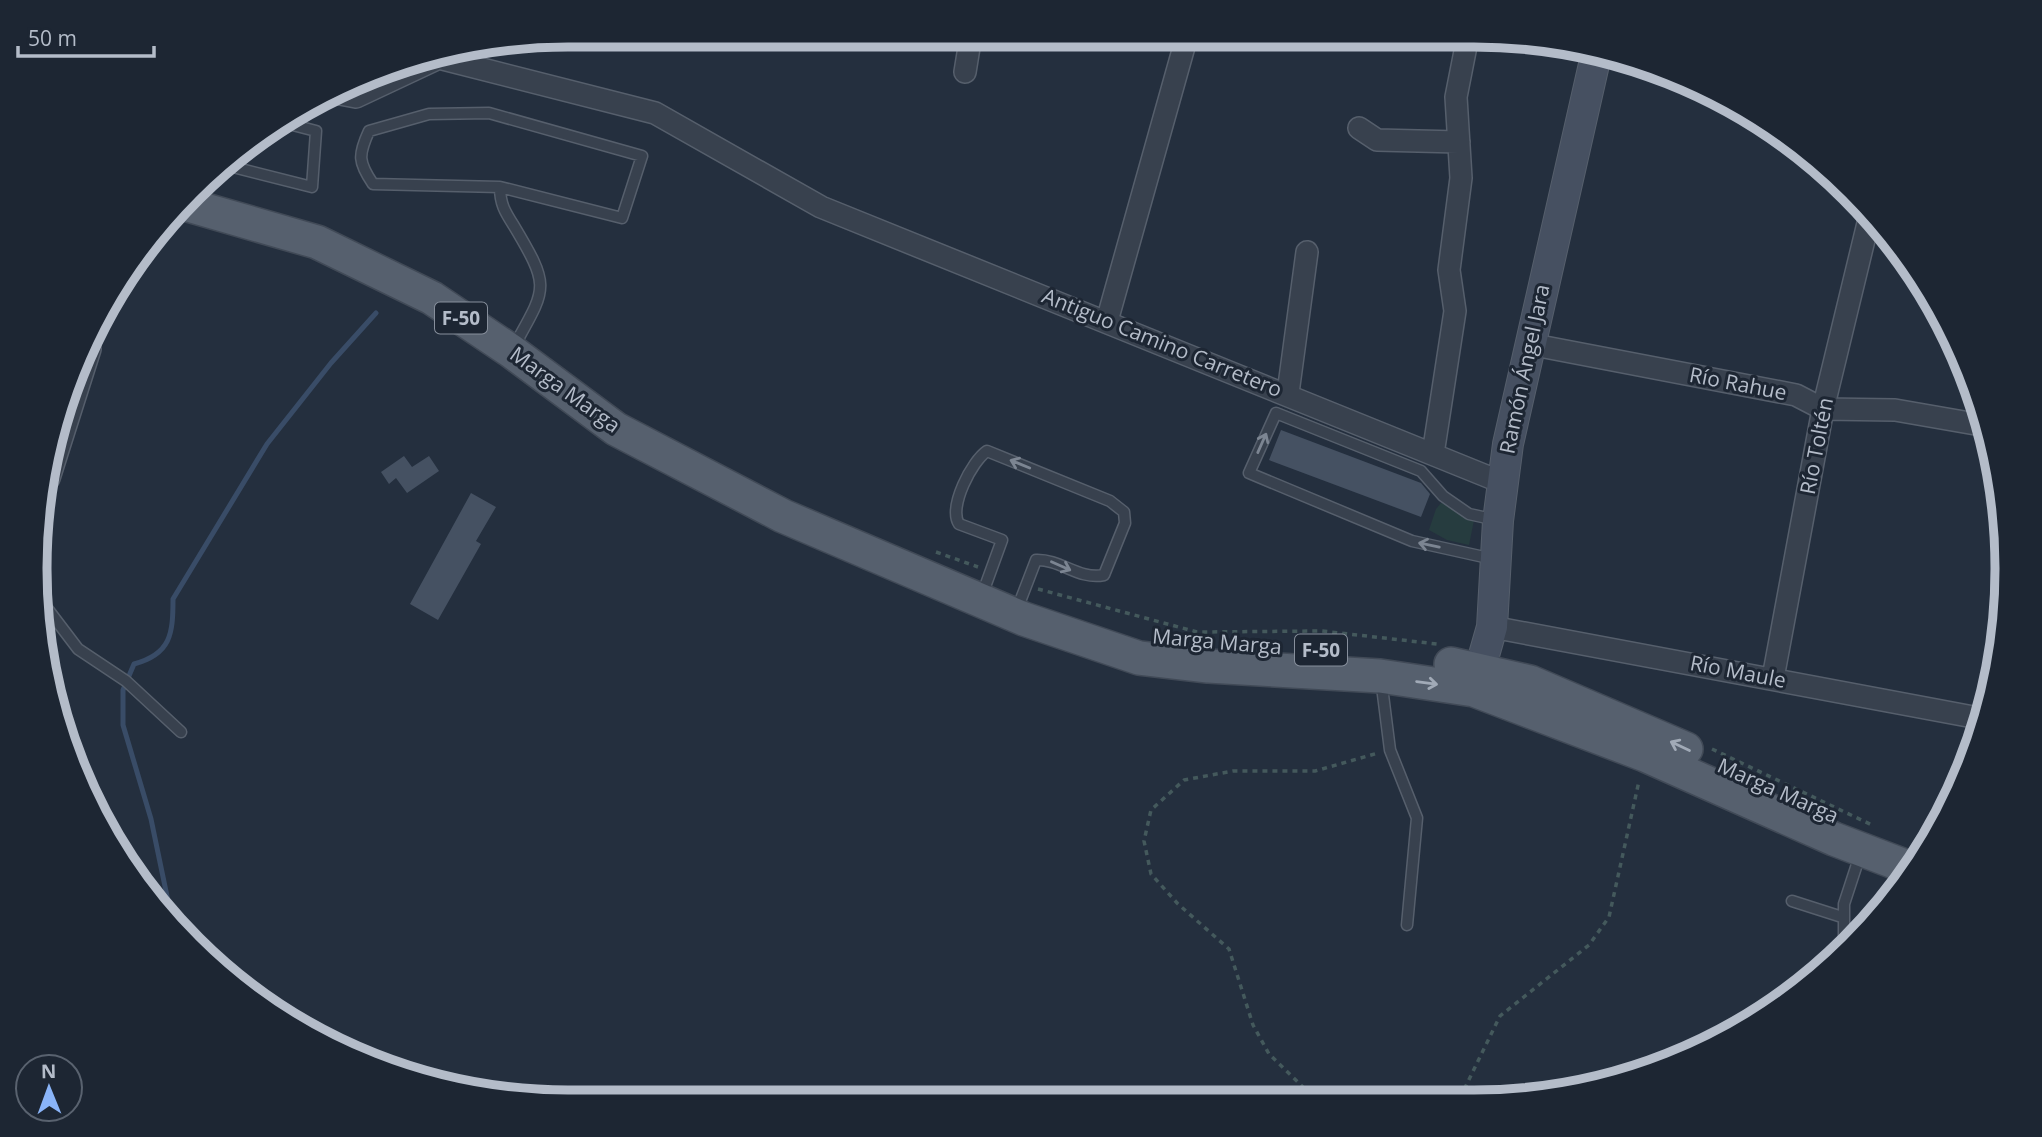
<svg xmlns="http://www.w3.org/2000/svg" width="2042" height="1137" font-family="'Open Sans',sans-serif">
  <rect width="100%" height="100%" fill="#242f3e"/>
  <!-- green -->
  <path fill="#263c3f" d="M1441,503c13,2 19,15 33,17l-5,25 -22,-5 -18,-10 7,-21z"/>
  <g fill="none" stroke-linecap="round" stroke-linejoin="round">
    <!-- stream -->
    <path stroke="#394c67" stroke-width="5" d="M173,925l-22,-106 -28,-94v-35l11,-26c37,-10 39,-30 39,-65l94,-155 64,-81 45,-50"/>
  </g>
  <!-- building -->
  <path fill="#455162" d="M1281,430l140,53 9,11 -9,23 -152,-57z
    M404,456l8,11 17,-11 10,15 -32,22 -11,-15 -7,6 -8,-12z
    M471,493l25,14 -20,34 5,3 -43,76 -28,-16z"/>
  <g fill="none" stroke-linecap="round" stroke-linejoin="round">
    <!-- lane casing -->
    <g stroke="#565f6c" stroke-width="13">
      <path id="lane" d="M225,165l87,22 4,-56 -31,-8
        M500,187l-127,-3c-15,-22 -15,-29 -4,-53l60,-17 60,-1 153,43 -20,62 -122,-31c0,17 5,25 14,39 37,62 33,61 -1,122
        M1493,559l-81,-18 -163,-68 27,-60 145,58 22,25 26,18 27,6
        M986,584l16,-44 -43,-16c-11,-17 13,-63 28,-73l123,50 14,11 1,11 -21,52c-26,5 -43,-16 -68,-15l-15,39
        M37,595l41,54 48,32 55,51
        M1381,679l9,71 27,68 -10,107
        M1792,901l50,16
        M1844,951v-47l17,-52"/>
    </g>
    <!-- street casing -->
    <g stroke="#565f6c" stroke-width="24">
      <path id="street" d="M965,72l6,-37
        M340,94l16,3 83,-39 216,55 166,94 680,275
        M1359,128l18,12 82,2
        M1107,321l80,-285
        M1529,344l267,51 27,14 72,1 92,16
        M1288,393l19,-141
        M1433,454l22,-143 -6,-41 12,-92 -5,-81 12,-61
        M49,478l41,-129
        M1492,627l492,92
        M1773,678l50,-269 47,-194"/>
    </g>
    <!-- secondary casing -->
    <g stroke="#565f6c" stroke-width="32">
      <path id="secondary" d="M1474,690l18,-63 6,-106 10,-77 89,-393"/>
    </g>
    <!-- primary casing -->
    <g stroke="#414a57" stroke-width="36">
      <path id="primary" d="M188,205l129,37 115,56 79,53 105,78 167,87 241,103 115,39 69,8 172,10 94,14 171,65 189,84 76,29
        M1451,664l79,18 156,67"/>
    </g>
    <!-- path -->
    <path stroke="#44595c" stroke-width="3.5" stroke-dasharray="5 5" stroke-linecap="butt" d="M936,552l42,15
      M1038,589l159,43 125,-1 115,13
      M1712,749l160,76
      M1322,1098l-17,-9 -36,-35 -16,-29 -24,-76 -51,-45 -27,-30 -7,-33 7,-31 33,-30 49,-9h82l63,-18
      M1460,1098l40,-82 89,-71 20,-28 30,-136"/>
    <!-- lane -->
    <use href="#lane" stroke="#38414e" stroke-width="10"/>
    <!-- street -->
    <use href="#street" stroke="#38414e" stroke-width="21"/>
    <!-- secondary -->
    <use href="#secondary" stroke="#465061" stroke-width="30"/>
    <!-- primary -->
    <use href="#primary" stroke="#56606e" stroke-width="33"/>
  </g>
  <!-- one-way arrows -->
  <defs><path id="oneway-shaft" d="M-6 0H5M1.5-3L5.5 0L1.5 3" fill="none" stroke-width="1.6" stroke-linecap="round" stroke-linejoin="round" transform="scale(1.75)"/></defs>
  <g stroke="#7c8592">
    <use href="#oneway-shaft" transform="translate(1262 443) rotate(-66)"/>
    <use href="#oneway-shaft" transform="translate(1020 464) rotate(-158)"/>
    <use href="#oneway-shaft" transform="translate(1429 545) rotate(-168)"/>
    <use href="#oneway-shaft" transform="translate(1061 566) rotate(24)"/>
  </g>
  <g stroke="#a1aab7">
    <use href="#oneway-shaft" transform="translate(1427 683) rotate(8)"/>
    <use href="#oneway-shaft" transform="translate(1680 746) rotate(-155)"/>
  </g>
  <g text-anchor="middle" stroke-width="6" stroke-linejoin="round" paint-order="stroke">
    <!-- shield labels -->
    <g fill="#1d2633" stroke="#878f9c" stroke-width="2">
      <rect x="435" y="302.5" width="52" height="31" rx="5"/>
      <rect x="1295" y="634.5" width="52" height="31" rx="5"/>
    </g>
    <g font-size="19" font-weight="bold" fill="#b4bcc9">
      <text x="461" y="325">F-50</text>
      <text x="1321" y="657">F-50</text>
    </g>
    <!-- street labels -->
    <g font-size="21" fill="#b4bcc9" stroke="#1d2633">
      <text transform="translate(1162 343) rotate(22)" y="7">Antiguo Camino Carretero</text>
      <text transform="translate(1525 369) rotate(-78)" y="7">Ramón Ángel Jara</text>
      <text transform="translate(1738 384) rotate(11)" y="7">Río Rahue</text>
      <text transform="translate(565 390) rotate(36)" y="7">Marga Marga</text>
      <text transform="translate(1817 446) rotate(-79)" y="7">Río Toltén</text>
      <text transform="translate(1217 642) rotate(5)" y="7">Marga Marga</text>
      <text transform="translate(1738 672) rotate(11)" y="7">Río Maule</text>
      <text transform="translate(1778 791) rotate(24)" y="7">Marga Marga</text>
    </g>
  </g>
  <!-- crop -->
  <path d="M0 0H2042V1137H0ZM568 47H1474A521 521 0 0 1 1995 568V569A521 521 0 0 1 1474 1090H568A521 521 0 0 1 47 569V568A521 521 0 0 1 568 47Z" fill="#1d2633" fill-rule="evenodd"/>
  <path fill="none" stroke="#b4bcc9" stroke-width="9" d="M568 47H1474A521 521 0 0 1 1995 568V569A521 521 0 0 1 1474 1090H568A521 521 0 0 1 47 569V568A521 521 0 0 1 568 47Z"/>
  <!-- north arrow -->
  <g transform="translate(49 1088) rotate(359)"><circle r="33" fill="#1d2633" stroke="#59626f" stroke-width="2"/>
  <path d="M0-5L12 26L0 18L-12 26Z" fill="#8ab4f8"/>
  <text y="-10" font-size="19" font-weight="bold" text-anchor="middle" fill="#b4bcc9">N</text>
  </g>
  <!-- scale -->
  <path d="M18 46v10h136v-10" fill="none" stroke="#b4bcc9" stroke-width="3.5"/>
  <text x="28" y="46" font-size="21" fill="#b4bcc9" stroke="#1d2633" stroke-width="5" paint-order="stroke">50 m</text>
</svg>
